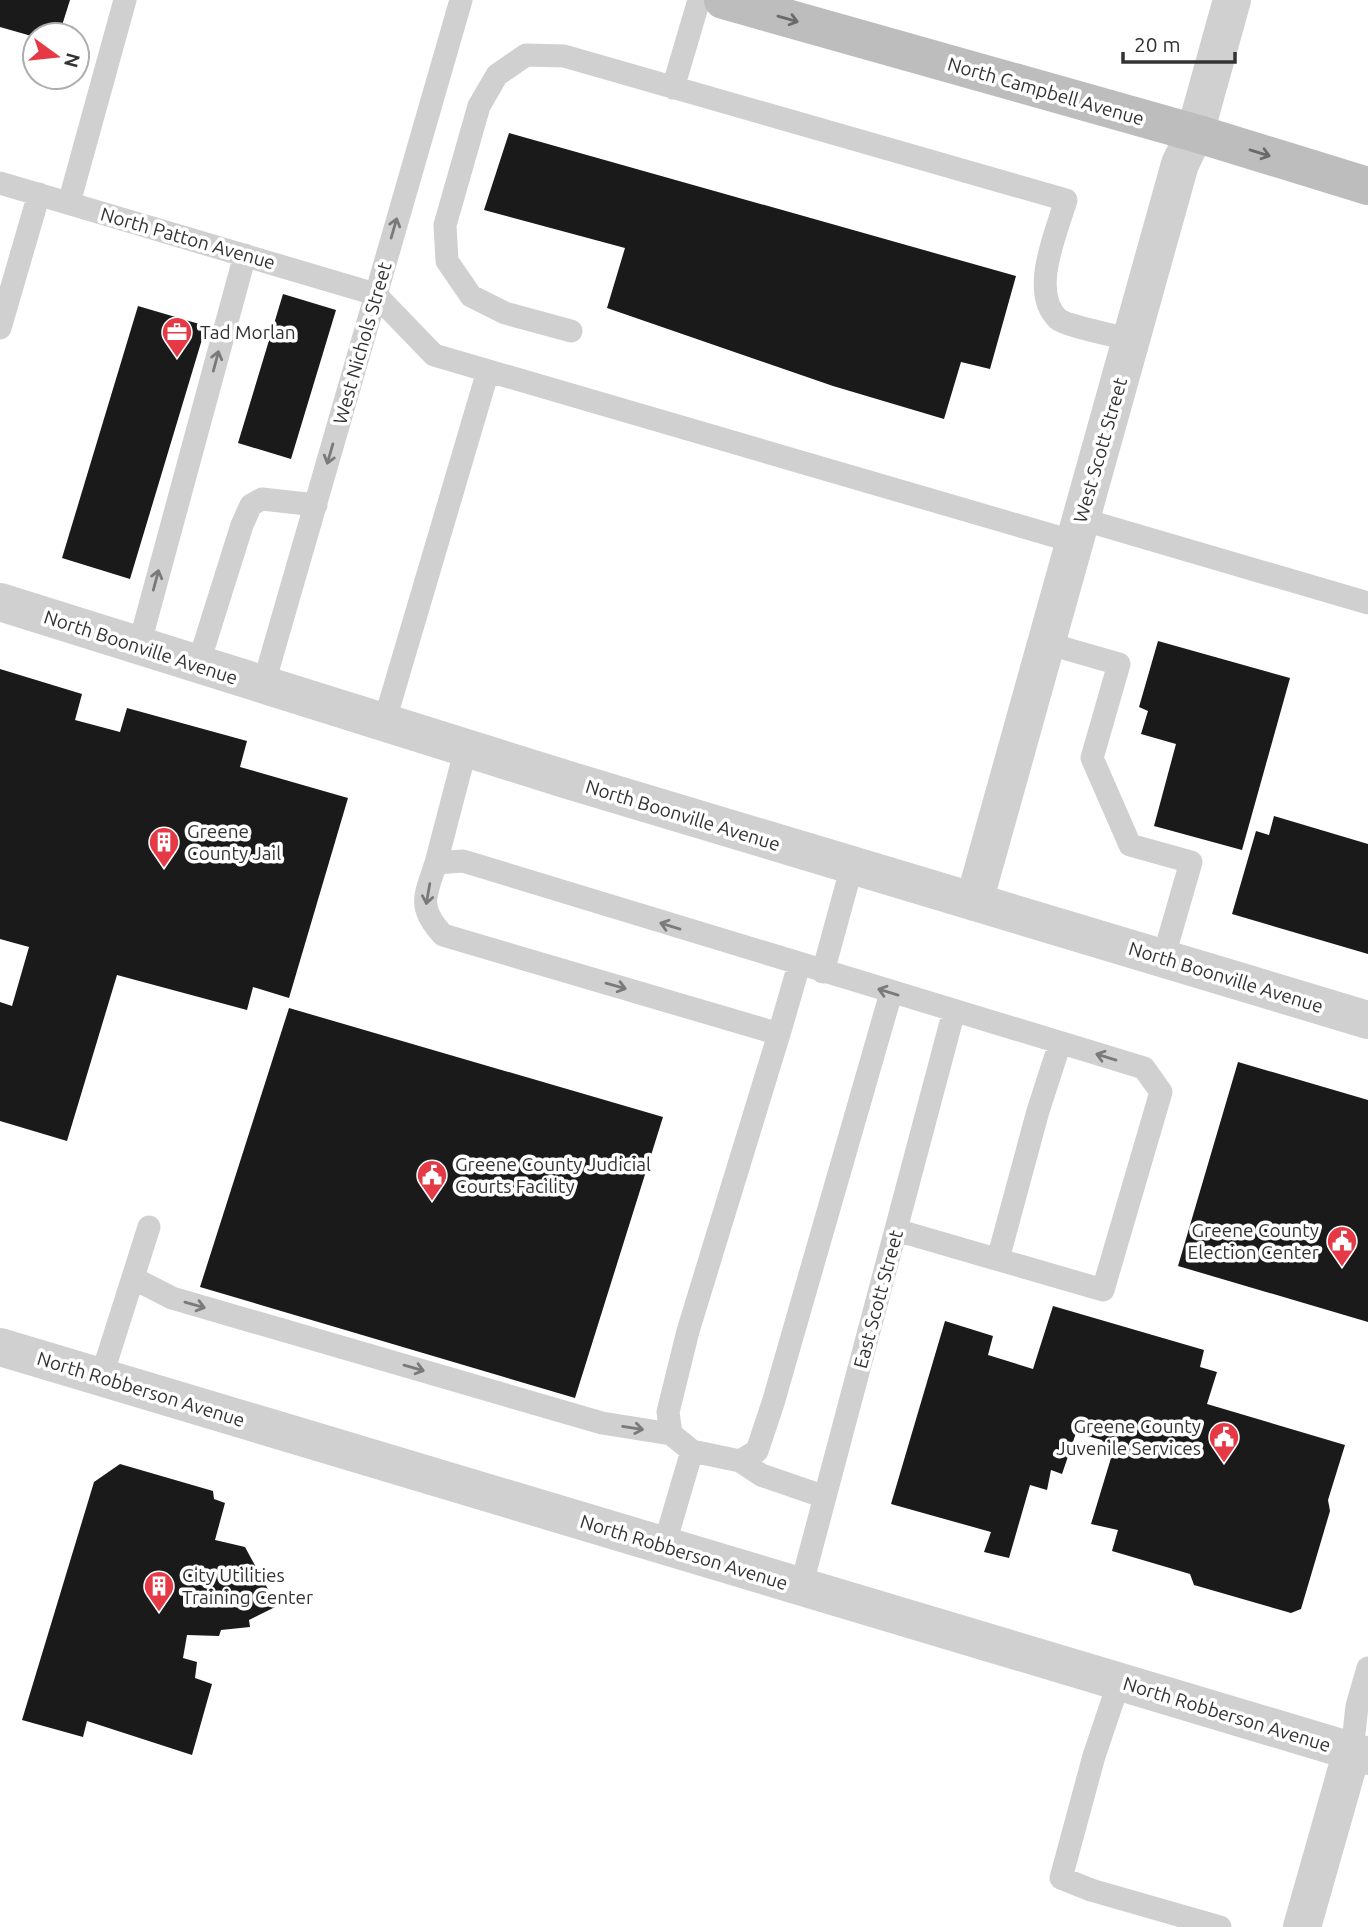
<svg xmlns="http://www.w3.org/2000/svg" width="1368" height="1927" font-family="Ubuntu,sans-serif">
  <rect width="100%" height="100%" fill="#fff"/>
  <!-- building -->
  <path fill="#1a1a1a" d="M0,0h70l-11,35h-24v2l-35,-10z
    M509,133l507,143 -26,93 -29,-7 -17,57 -111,-33 -226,-78 18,-60 -141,-38z
    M283,294l53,16 -45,149 -53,-16z
    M138,306l68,20 -76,253 -68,-21z
    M1158,641l132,37 -48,172 -88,-24 22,-82 -35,-10 7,-23 -9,-4z
    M0,669l82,25 -7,26 45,12 7,-24 120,33 -7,26 108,31 -59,200 -36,-11 -6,23 -130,-35 -50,166 -67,-20v-119l12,4 17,-59 -29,-8z
    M1274,816l94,28v110l-136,-40 24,-83 13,4z
    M289,1008l374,109 -88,281 -375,-111z
    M1238,1062l130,38v222l-190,-56z
    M1053,1306l151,44 -4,17 17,5 -10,32 138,41 -17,55 2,11 -29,98 -10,4 -97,-28 -4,-11 -78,-23 6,-21 -27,-6 20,-66 -9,-18 -26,-7 -14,41 -11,-4 -4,20 -17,-5 -21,73 -25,-6 7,-20 -100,-28 54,-183 48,15 -5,19 45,14z
    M120,1464l93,27 1,8 11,4 -10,37 30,7 32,59 -28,14 1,7 -29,3 -2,6 -32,-1 -4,23 14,4 -2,16 17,6 -20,71 -105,-34 -4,16 -61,-17 72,-238z"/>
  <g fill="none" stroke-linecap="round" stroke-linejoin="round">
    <!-- lane -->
    <path stroke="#d0d0d0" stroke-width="23" d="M673,88l26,-88
      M0,183l375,111 59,61 641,187
      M69,203l56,-203
      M0,328l39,-134
      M571,331l-66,-18 -34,-17 -24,-35 -2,-36 34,-119 18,-31 29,-20 38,1 502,144c-9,31 -37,92 -8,119 8,7 60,17 73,21
      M1081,519l287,84
      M1046,643l73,21 -27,94 38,87 61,17 -28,97
      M139,646l106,-391
      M198,665l44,-140 9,-20 11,-6 54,6
      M263,686l198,-686
      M384,723l104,-352
      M436,863l30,-115
      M823,972l29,-106
      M891,993l-118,410 -16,48 -17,10 -48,-10 -21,-17 -3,-22 20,-81 91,-297 -336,-99c-26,-28 -18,-39 -7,-72l27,-2c227,71 454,139 681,207l17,24 -58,198 -207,-60
      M779,1034l20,-69
      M998,1259l40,-148 22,-68
      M133,1278l39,20 430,125 69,11
      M101,1378l48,-151
      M740,1461l21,14 64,22
      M664,1546l28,-95
      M801,1587l153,-576
      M1119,1682l-25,74 -33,122 30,12 129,37
      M1352,1751l5,-45 11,-38"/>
    <!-- street -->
    <path stroke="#d0d0d0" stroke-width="38" d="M0,602l565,177 803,241
      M974,902l206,-738 15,-31 37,-133
      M0,1347l1368,409
      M1302,1927l50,-176"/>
    <!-- secondary -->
    <path stroke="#bdbdbd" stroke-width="38" d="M723,0l472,133 173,53"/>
  </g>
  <!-- one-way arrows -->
  <defs><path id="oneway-shaft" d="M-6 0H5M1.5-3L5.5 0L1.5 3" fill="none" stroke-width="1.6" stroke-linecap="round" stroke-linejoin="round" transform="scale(1.75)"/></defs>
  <g stroke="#6a6a6a">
    <use href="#oneway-shaft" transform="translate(788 19) rotate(16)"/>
    <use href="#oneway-shaft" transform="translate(1260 153) rotate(17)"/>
  </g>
  <g stroke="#7a7a7a">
    <use href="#oneway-shaft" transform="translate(394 228) rotate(-74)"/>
    <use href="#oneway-shaft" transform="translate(216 361) rotate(-75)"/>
    <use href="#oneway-shaft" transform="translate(330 454) rotate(106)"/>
    <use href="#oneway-shaft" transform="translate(156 580) rotate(-75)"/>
    <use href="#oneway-shaft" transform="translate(428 894) rotate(100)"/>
    <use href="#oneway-shaft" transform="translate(670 926) rotate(-163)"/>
    <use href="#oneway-shaft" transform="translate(616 986) rotate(16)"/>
    <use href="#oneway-shaft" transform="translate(888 992) rotate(-163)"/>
    <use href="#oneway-shaft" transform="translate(1106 1057) rotate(-163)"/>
    <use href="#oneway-shaft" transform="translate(195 1305) rotate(16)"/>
    <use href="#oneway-shaft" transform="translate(414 1368) rotate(16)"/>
    <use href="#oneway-shaft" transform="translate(633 1428) rotate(9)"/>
  </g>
  <!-- icons -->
  <defs>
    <g id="office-pin" transform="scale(1.575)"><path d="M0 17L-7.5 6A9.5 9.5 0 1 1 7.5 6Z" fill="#e63946" stroke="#fff"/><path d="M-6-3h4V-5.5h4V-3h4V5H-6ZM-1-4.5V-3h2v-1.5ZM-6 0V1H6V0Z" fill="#fff"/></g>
    <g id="building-pin" transform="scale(1.575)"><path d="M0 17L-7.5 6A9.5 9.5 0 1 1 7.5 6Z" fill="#e63946" stroke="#fff"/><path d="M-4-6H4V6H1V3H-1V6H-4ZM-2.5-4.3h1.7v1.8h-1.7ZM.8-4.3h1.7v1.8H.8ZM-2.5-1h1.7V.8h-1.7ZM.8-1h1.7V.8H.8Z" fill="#fff"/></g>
    <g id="civic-pin" transform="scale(1.575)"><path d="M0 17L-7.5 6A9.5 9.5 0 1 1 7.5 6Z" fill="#e63946" stroke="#fff"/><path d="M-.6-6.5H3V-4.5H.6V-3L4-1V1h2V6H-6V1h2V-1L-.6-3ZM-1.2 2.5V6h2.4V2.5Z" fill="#fff"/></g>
  </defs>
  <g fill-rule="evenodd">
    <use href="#office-pin" x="177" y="332"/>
    <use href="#building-pin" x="164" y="842"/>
    <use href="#civic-pin" x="432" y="1175"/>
    <use href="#civic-pin" x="1342" y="1241"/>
    <use href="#civic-pin" x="1224" y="1437"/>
    <use href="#building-pin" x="159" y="1586"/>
  </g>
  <g text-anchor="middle" stroke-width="7" stroke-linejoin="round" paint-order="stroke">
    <!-- street labels -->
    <g font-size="19" fill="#333" stroke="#fff">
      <text transform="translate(1046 91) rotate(16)" y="7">North Campbell Avenue</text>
      <text transform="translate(188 238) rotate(16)" y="7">North Patton Avenue</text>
      <text transform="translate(362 343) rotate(-74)" y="7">West Nichols Street</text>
      <text transform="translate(1100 450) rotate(-74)" y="7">West Scott Street</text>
      <text transform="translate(141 647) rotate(18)" y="7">North Boonville Avenue</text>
      <text transform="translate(683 815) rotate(17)" y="7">North Boonville Avenue</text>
      <text transform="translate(1226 977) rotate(17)" y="7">North Boonville Avenue</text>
      <text transform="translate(878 1299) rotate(-75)" y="7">East Scott Street</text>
      <text transform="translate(141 1389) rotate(17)" y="7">North Robberson Avenue</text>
      <text transform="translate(684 1552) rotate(17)" y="7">North Robberson Avenue</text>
      <text transform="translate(1227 1714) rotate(17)" y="7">North Robberson Avenue</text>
    </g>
    <!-- poi labels -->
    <g font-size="19" fill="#333" stroke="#fff" text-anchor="start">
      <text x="200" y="339">Tad Morlan</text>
      <text x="187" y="838">Greene<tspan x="187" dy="22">County Jail</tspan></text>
      <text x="455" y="1171">Greene County Judicial<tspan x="455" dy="22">Courts Facility</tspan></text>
      <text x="1319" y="1237" text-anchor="end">Greene County<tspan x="1319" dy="22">Election Center</tspan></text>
      <text x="1201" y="1433" text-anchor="end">Greene County<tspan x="1201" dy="22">Juvenile Services</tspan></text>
      <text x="182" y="1582">City Utilities<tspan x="182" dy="22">Training Center</tspan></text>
    </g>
  </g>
  <!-- north arrow -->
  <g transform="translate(56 56) rotate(105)"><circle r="33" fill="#ffffff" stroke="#adadad" stroke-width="2"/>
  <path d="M0-5L12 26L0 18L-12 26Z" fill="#e63946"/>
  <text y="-10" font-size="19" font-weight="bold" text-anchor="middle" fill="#333333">N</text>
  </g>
  <!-- scale -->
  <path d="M1123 52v10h112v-10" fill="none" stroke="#333333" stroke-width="3.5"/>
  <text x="1134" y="52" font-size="21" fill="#333333" stroke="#ffffff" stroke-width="5" paint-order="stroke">20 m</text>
</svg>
